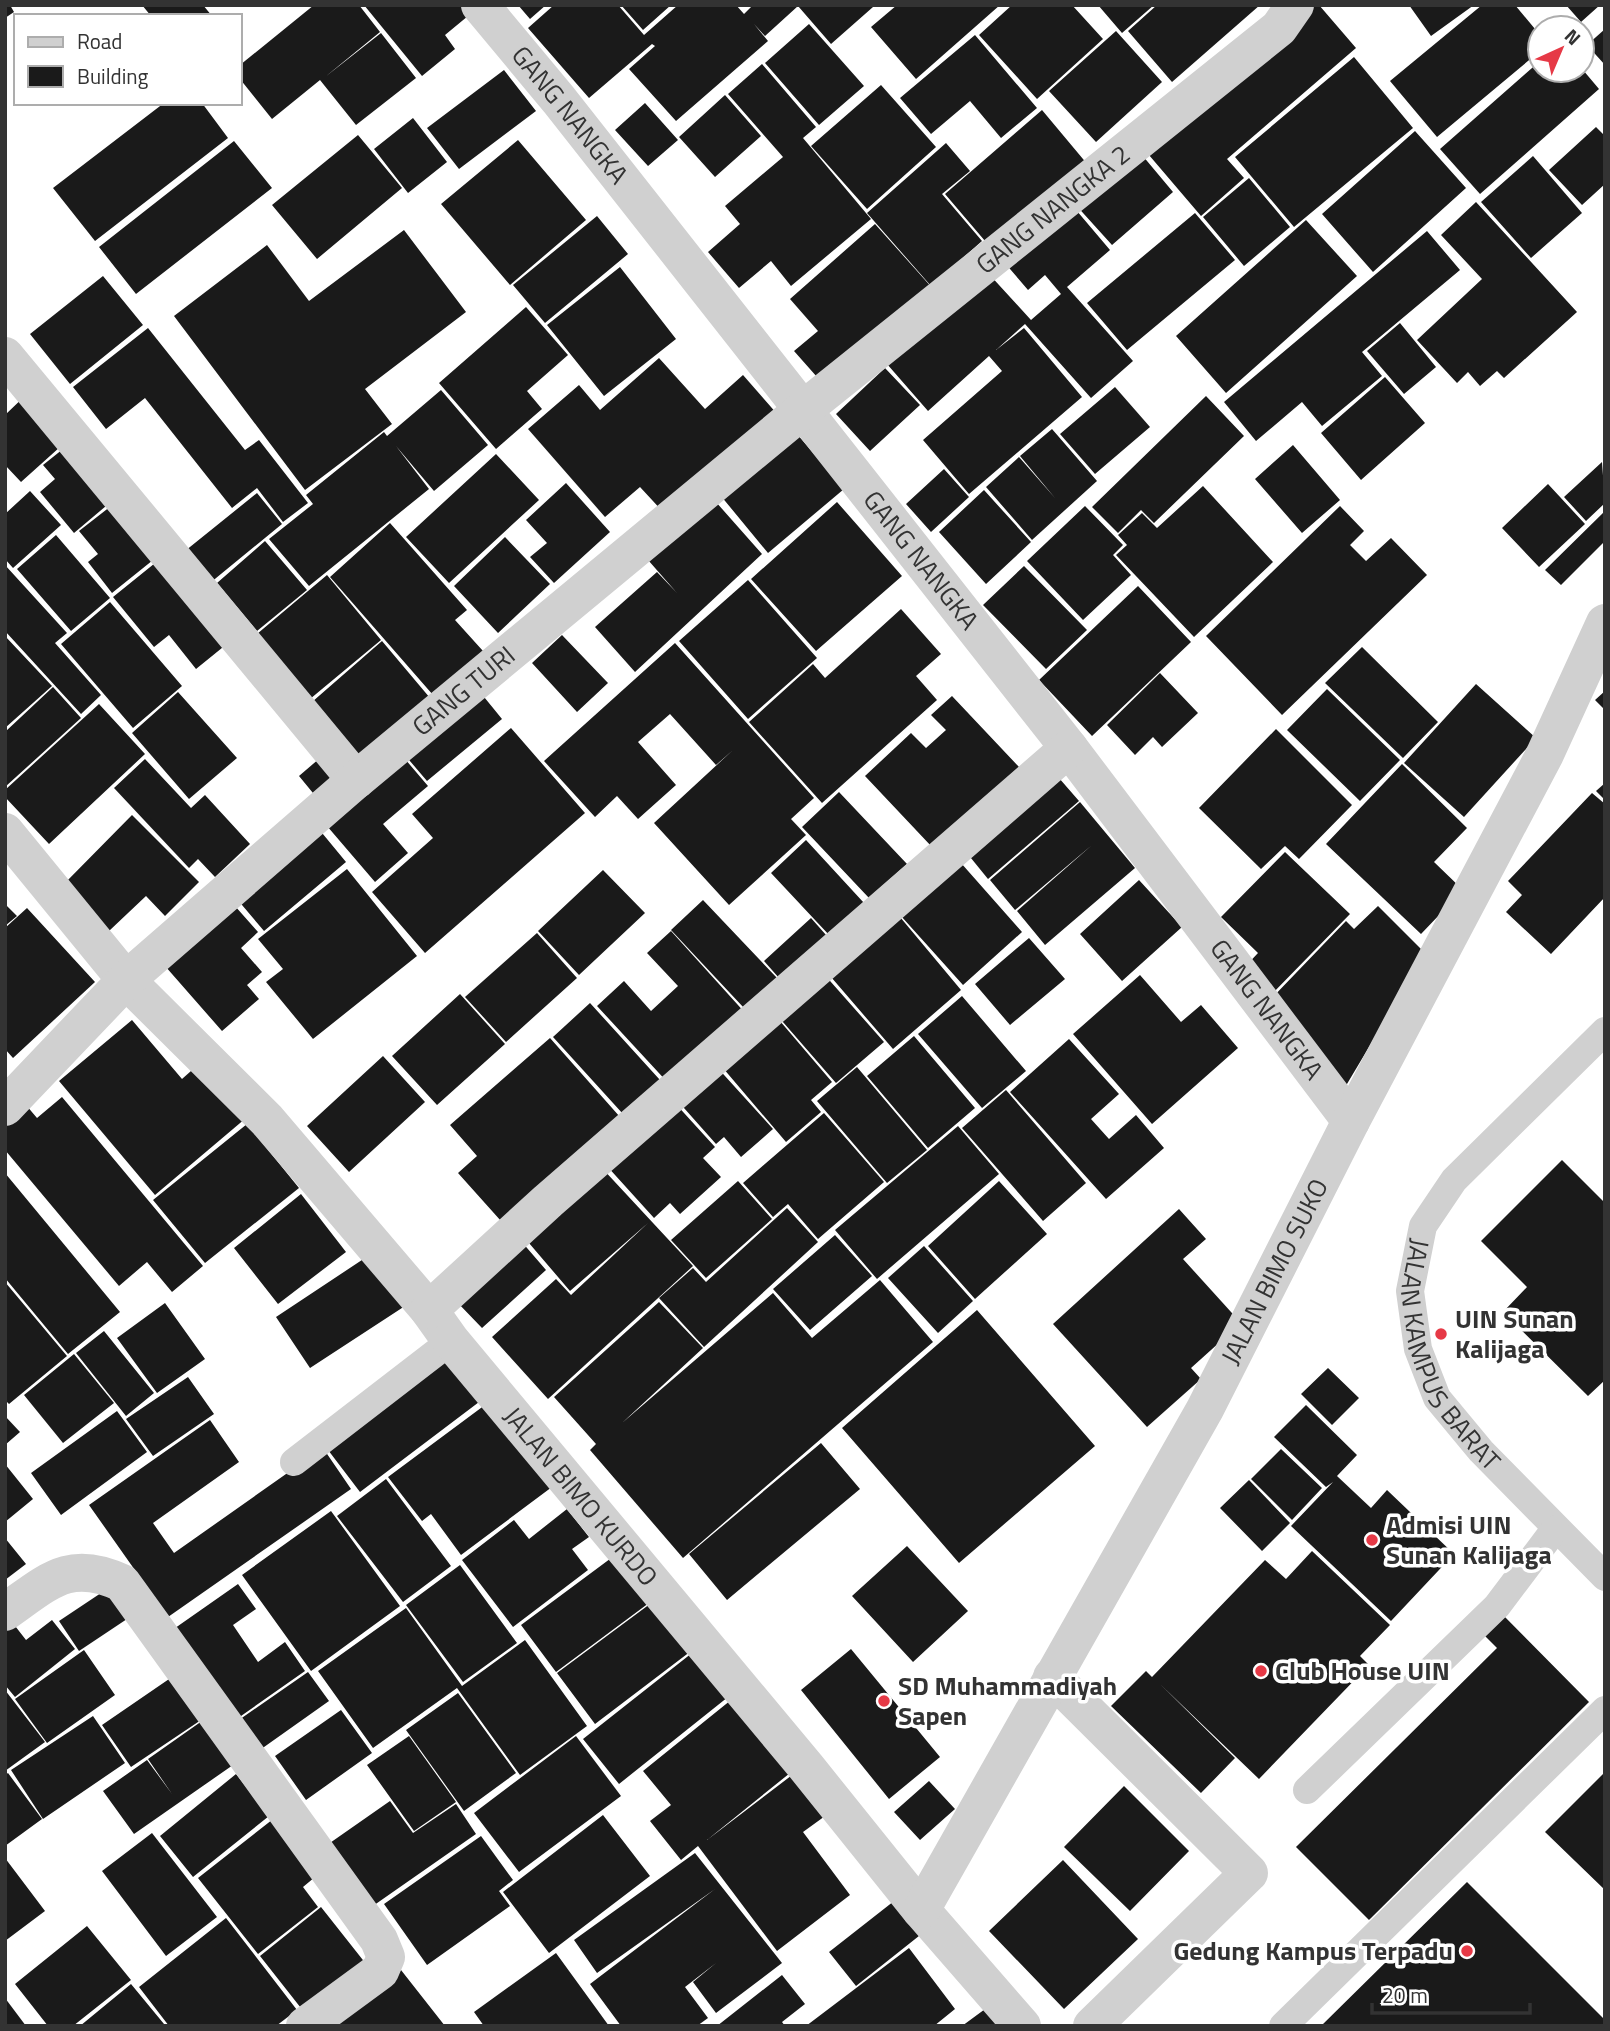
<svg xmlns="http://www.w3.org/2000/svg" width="1610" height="2031" font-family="'Titillium Web',sans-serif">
  <rect width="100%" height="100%" fill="#fff"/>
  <!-- building -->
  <path fill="#1a1a1a" d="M5,5h5l4,7 -9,6z
    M142,5h61l9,11h-61z
    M314,5h45l21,27 -55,45 56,-44 35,45 -60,47 -36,-45 -48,39 -32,-40v-14z
    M364,5h96l8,11 -23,19 10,14 -33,27z
    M518,5h28l-16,14z
    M554,5h64l26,30 34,-30h58l8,9 9,-9 120,2 -42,37 -33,-38 -33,30 -11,-12 14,17 -92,80 -47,-52 26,-23 -3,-2 -63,54 -61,-70z
    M621,5h50l-28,25z
    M897,5h103l-84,74 -45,-52z
    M1012,5h60l31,34 -66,60 -58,-64z
    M1098,5h56l-32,28z
    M1157,5h103l-88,77 -44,-51z
    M1309,5h10l37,43 -129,111 17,19 -43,38 -58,-68z
    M1409,5h65l-43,31z
    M1482,5h33l25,30v16l-103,86 -47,-56z
    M1566,5h34l-19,17z
    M809,24l55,62 -45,39 -54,-62z
    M1605,29v36l-18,-20z
    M1116,31l46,51 -66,60 -47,-51z
    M975,35l62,73 -36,30 -31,-37 -39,33 -31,-36z
    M1354,57l59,71 -119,99 -59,-70z
    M1540,61v9h43l16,19 -119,105 -40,-45z
    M762,64l54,63 -13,11 68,81 -80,67 -20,-25 -32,27 -31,-36 32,-28 -15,-18 58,-49 -55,-63z
    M504,70l32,41 -77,58 -32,-41z
    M881,85l55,62 -69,62 -56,-63z
    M725,95l36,41 -46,41 -36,-40z
    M164,103h38l26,35 -133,103 -42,-53z
    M645,103l33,37 -30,26 -33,-36z
    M1042,110l46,55 -97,83 -46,-54z
    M413,118l34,44 -39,31 -34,-44z
    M1596,127l9,9v48l-23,21 -33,-35z
    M1415,131l51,57 -93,84 -51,-58z
    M358,135l44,53 -85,71 -45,-54z
    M518,140l68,80 -76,65 -69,-81z
    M234,141l38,47 -136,106 -37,-47z
    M946,143l24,28 -28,23 40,47 -51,45 -64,-73z
    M1137,149l36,43 -61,53 -38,-42z
    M1533,156l49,57 -51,45 -50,-56z
    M1249,178l41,49 -46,39 -41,-49z
    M1476,202l101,110 -73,66 -7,-7 -17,15 -12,-14 -11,11 -40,-43 65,-61 -41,-44z
    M1071,204l39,46 -43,37 66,74 -42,37 -66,-74 -29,26 28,-22 58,69 -113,97 -46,-54 79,-69 -13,-15 -61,55 -41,-47 101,-91 43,47 30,-26 -16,-19 -17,15 -24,-28z
    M1195,213l40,47 -108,90 -40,-47z
    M597,216l31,38 -83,69 -32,-38z
    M1306,220l51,56 -131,117 -50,-57z
    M875,224l59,66 -109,96 -31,-35 24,-20 -28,-32z
    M404,230l62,82 -101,77 27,35 -87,66 -131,-174 93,-71 42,56z
    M1427,231l33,39 -98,82 20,24 -60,50 -20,-24 -46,39 -32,-39z
    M620,267l56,72 -72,57 -57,-71z
    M103,276l40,49 -73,59 -40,-50z
    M526,307l42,48 -41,36 15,18 -46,40 -57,-66z
    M1400,323l36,44 -32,27 -37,-43z
    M148,328l97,122 14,-10 49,63 -25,19 -26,-34 -25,20 -87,-110 -39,31 -33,-42z
    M659,358l46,51 38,-34 35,40 -113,99 -25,-27 -35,30 -77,-88 51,-44 21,25z
    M885,368l35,37 -50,46 -34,-37z
    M1385,377l40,46 -64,57 -40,-47z
    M1115,387l35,40 -55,47 -35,-40z
    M441,390l47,55 -54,46 -38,-45 33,43 -120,97 -40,-47 44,-35 -7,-9 78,-63 3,4z
    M28,393l42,45 -49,44 -16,-17v-50z
    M1206,396l38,40 -90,87 -13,-13 -23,23 -26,-26z
    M791,427l53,62 -76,64 -52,-63z
    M1052,429l45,52 -65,59 -46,-53 33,-30 36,41 -35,-42z
    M73,441l46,54 -45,38 -34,-41 15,-13 -12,-14z
    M1293,445l47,55 -38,33 -47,-54z
    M496,454l43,46 -90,83 -43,-46z
    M1602,462l3,41 -19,18 -22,-24z
    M944,469l25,28 -38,35 -25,-28z
    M566,483l44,49 -56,51 -24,-26 17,-14 -21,-23z
    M1548,484l37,40 -46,43 -37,-39z
    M1203,486l70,76 -79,75 -78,-82 11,-10 -9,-10 24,-22 15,15z
    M984,490l47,52 -45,42 -47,-52z
    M30,491l31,34 -48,43 -8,-9v-45z
    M257,493l25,31 -72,59 -25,-32z
    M708,493l54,61 -127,118 -40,-45 62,-55 20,21 -36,-41z
    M120,499l43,53 -51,41 -24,-31 10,-8 -19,-23z
    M837,502l65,74 -86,75 -65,-72z
    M1085,506l38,39 -10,10 18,20 -48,45 -56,-59z
    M1340,506l24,25 -14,14 16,16 25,-23 36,37 -145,140 -76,-79z
    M1605,511v30l-44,44 -16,-15z
    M390,523l77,87 -12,10 28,31 -50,44 -103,-118z
    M56,535l54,63 -39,33 -54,-62z
    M505,537l45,47 -52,49 -44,-47z
    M265,541l42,49 -50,41 -40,-48z
    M165,555l68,84 -37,30 -27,-34 -15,12 -41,-50z
    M5,565l62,68 -12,10 46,52 -20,19 -76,-83z
    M1024,566l63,64 -41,39 -63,-64z
    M327,575l54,65 -71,59 -53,-65z
    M748,580l69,78 -69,61 -69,-78z
    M1138,586l53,56 -99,94 -53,-56z
    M110,602l72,84 -49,42 -72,-84z
    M901,609l40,45 -25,22 21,24 -115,103 -73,-81 64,-58 12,14z
    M562,635l46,48 -31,29 -45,-49z
    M5,636l47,50 -47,42z
    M382,641l48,57 -70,60 -48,-56z
    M675,643l139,155 -23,21 15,16 -77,70 -75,-82 79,-73 -17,15 -46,-51 -32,28 38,43 -38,34 -21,-23 -22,21 -51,-56z
    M1362,647l76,75 -35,36 -78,-75z
    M1160,673l38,40 -36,34 -9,-10 -18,18 -28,-30z
    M1476,684l60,54 -72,79 -60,-54z
    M53,687l28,31 -76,69v-55z
    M1327,689l73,71 -40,41 -73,-71z
    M1605,691v19l-10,-10z
    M178,692l59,66 -48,41 -57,-66z
    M480,692l22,27 -75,62 -23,-27z
    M952,696l67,71 -87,80 -67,-71 46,-43 15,15 20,-18 -15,-15z
    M99,704l46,50 -96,90 -44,-47v-7z
    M511,728l74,85 -160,140 -53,-61 61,-54 -21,-24z
    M1276,729l76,76 -53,54 -14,-13 -24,23 -62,-61z
    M327,752l24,27 -29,25 -23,-28z
    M399,752l29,34 -45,38 25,29 -33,29 -54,-63z
    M145,759l46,49 14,-13 45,49 -35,33 -17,-18 -9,9 -75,-80z
    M1402,764l65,64 -33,34 29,28 -42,44 -95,-90z
    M1052,770l27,31 -91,78 -26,-32z
    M1605,783v17l-9,-9z
    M839,792l68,72 -38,34 -67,-71z
    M1592,793l13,11v93l-54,57 -45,-42 16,-17 -14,-14z
    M1080,802l55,66 -90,77 -28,-34 75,-66 -77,65 -25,-30z
    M132,815l67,67 -34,34 -19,-20 -37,35 -46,-46z
    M313,822l33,40 -82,69 -33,-39z
    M806,840l58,63 -34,33 -59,-63z
    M1285,852l65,62 -81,83 -27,-27 16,-17 -37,-36z
    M961,863l61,69 -59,53 -62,-69z
    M347,869l70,87 -104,83 -47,-57 17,-13 -25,-30z
    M603,870l42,43 -66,62 -41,-44z
    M1139,880l43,47 -60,54 -42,-47z
    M227,897l31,35 -17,16 21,24 -15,13 12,14 -37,32 -64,-73z
    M703,900l74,78 -33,30 -73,-78z
    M5,904l12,12 -12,10z
    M1378,906l47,47 -81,136 -75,-88 77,-80 8,8z
    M27,908l68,74 -82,76 -8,-9v-121z
    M895,911l66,79 -68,59 -68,-79z
    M811,918l23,26 -47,43 -23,-26z
    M671,931l76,84 -77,70 -73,-79 27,-25 27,30 27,-25 -31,-33z
    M537,933l40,45 -71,64 -41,-45z
    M1029,938l36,41 -55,46 -35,-41z
    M823,973l61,69 -48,41 -60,-69z
    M1140,975l41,47 20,-17 37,43 -86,76 -79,-90z
    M460,994l45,50 -68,61 -45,-49z
    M962,996l64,75 -44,37 -64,-74z
    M590,1003l70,77 -37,34 -70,-77z
    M774,1014l58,68 -21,18 10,12 -35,30 -69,-81z
    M132,1020l50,59 18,-16 46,55 -91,77 -96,-114z
    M914,1036l61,72 -47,40 -61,-72z
    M550,1038l70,79 -119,104 -43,-48 19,-17 -27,-31z
    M1069,1039l50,55 -28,25 18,20 27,-24 28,33 -58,51 -96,-107z
    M383,1056l42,46 -76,70 -42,-46z
    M715,1065l58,64 -32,28 -17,-20 -8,7 -40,-45z
    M857,1067l70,83 -40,33 -70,-82z
    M1006,1090l80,93 -43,38 -81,-93z
    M62,1097l141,169 -31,26 -25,-30 -28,24 -114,-136v-29l21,-16 11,13z
    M674,1102l41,45 -12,11 18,19 -41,37 -10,-11 -16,15 -48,-53z
    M824,1113l60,69 -66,57 -30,-35 -15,13 -30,-34z
    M247,1124l52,64 -94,75 -52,-63z
    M958,1126l41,48 -122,105 -42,-49z
    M1562,1160l43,43v177l-17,16 -85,-84 24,-25 -46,-46z
    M601,1167l92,99 -145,133 -56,-62 64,-58 15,16 77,-72 -78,68 -47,-55z
    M5,1173l115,139 -52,42 -63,-76z
    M738,1181l34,38 -66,59 -35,-38z
    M999,1181l48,53 -72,65 -47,-53z
    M301,1194l45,58 -68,52 -44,-56z
    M787,1208l31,34 -114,105 -45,-49 34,-30 13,14z
    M1179,1209l27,30 -23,20 58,64 -50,45 10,11 -54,48 -94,-103z
    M835,1235l37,41 -62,54 -37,-41z
    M521,1241l25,29 -64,58 -26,-27z
    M924,1246l49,55 -35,32 -50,-55z
    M371,1254l34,52 -95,62 -34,-51z
    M880,1280l53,62 -250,216 -93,-108 6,-6 -42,-47 105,-95 44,46 -81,75 151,-130 39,45z
    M5,1282l62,74 -58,48 -4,-4z
    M165,1303l40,56 -48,34 -40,-55z
    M977,1310l118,136 -136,117 -117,-135z
    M104,1331l50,62 -28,23 -50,-63z
    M448,1353l35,46 -123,93 -35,-46z
    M74,1354l40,49 -51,40 -39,-48z
    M1328,1368l31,30 -27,27 -31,-31z
    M188,1377l26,37 -61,42 -27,-37z
    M493,1399l63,85 -95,71 -30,-41 -9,7 -34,-44z
    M1306,1405l51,50 -20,21 34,32 16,-18 67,64 -63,67 -100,-95 42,-44 -7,5 -52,-50z
    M117,1411l30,41 -86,63 -30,-42z
    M5,1416l15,16 -15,13z
    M210,1420l29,42 -86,61 21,30 149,-105 28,41 -183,128 -79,-112z
    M821,1443l39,46 -133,111 -38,-46z
    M1281,1449l41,39 -30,32 -41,-41z
    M5,1464l28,35 -28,23z
    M386,1479l65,87 -48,36 -66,-86z
    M1249,1480l41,43 -28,28 -42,-43z
    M567,1509l22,28 -17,12 16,21 -75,57 -51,-67 52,-40 15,19z
    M331,1511l69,95 -89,65 -69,-96z
    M5,1538l21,26 -21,16z
    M907,1546l61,65 -55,51 -61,-66z
    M622,1550l35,47 -101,75 -35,-47z
    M1312,1551l78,74 -30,31 9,9 -110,114 -99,-95 75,74 -34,35 -90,-87 35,-35 6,6 113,-117 21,19z
    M460,1565l57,78 -54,39 -57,-77z
    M238,1584l18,25 -23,16 25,37 27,-20 20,29 -74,52 -63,-90z
    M110,1587l20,30 -51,34 -20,-30z
    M658,1598l37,50 -100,76 -38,-51z
    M406,1608l56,78 63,-46 62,86 -67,49 -63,-87 -84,60 -55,-77z
    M5,1613l21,27 26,-20 23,29 -60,48 -10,-12z
    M1501,1613l88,89 -220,218 -73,-73 201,-199 -16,-16z
    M851,1649l89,108 -51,42 -88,-109z
    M84,1650l31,45 -68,48 -32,-44z
    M692,1653l36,44 -109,87 -36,-45z
    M308,1672l21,29 -72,51 -21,-30z
    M172,1677l29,43 -70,47 -29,-42z
    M5,1690l40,52 -40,29z
    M458,1693l58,80 -52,38 -58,-81z
    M731,1700l59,73 -83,67 93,-71 32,42 -29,21 47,63 -73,56 -79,-105 -17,14 -31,-39 21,-16 -28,-34z
    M341,1710l31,43 -66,47 -31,-44z
    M93,1716l32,47 -82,56 -32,-49z
    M202,1721l31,44 -99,69 -31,-43 44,-31 25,34 -24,-35z
    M409,1736l47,66 -42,29 -47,-66z
    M576,1736l45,60 -102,76 -45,-59z
    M1605,1772v118l-60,-58z
    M8,1773l34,46 -37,27v-71z
    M236,1774l33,42 -76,61 -33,-41z
    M929,1781l26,28 -35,31 -26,-28z
    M1124,1786l65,65 -59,60 -66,-64z
    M390,1801l23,32 43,-29 20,30 -106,74 -43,-63z
    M603,1815l47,61 -101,77 -46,-61z
    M277,1816l44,56 -18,15 15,20 -60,47 -60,-76z
    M152,1833l65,84 -51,39 -64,-85z
    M481,1836l32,44 -14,11 11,15 -83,59 -43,-61z
    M695,1853l87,110 -66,50 -23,-31 23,-19 -31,24 23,31 -11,8h-76l-31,-42 125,-95 -118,84 -23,-33z
    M5,1858l40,53 -40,30z
    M1063,1860l75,79 -74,70 -75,-78z
    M1467,1882l138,138v6h-284z
    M903,1894l26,34 -73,58 -27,-34z
    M321,1907l49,62 -62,48 -48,-61z
    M226,1918l71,92 -21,16h-107l-30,-39z
    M87,1926l44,54 -58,46h-25l-33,-42z
    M909,1948l46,61 -21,17h-128z
    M556,1953l53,73h-125l-10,-14z
    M401,1970l44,56h-112z
    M782,1975l23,29 -23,18 3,4h-68z
    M131,1984l33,40 -84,2z
    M5,1998l21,28h-21z
    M996,2001l17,25h-51z"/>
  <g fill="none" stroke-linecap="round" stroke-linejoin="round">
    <!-- service -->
    <g stroke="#d0d0d0" stroke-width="28">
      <path id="s1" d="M1605,1031l-151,149 -31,46 -13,65 8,58 19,49 44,53 124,126"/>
      <path d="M294,1462l157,-121"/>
      <path d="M1307,1790l190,-184 58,-77"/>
      <path d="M1283,2026l322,-316"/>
    </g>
    <!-- minor -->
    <g stroke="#d0d0d0" stroke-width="38">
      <path id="s2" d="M480,5l79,95 510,648 282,373"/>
      <path d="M5,356l351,424"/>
      <path id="s3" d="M5,832l121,148 141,140 162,190 22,31 356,427 114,142 101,116"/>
      <path id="s4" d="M5,1107l121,-127 230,-200 448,-371 475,-381 16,-23"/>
      <path d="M429,1310l119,-109 521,-453"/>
      <path d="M5,1612c43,-30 64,-54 117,-29l257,357 7,17 -6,14 -75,55"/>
      <path d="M1052,1677l197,196 -157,153"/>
      <path id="s5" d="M921,1910l284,-501 146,-288 194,-367 60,-131"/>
    </g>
  </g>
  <!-- markers -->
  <g fill="#e63946" stroke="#fff" stroke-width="2.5">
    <circle cx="1441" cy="1334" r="7"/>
    <circle cx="1372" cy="1540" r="7"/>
    <circle cx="1261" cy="1671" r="7"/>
    <circle cx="884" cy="1701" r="7"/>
    <circle cx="1467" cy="1951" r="7"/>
  </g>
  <g text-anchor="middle" stroke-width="7" stroke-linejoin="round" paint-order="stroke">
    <!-- street labels -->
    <g font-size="26" fill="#333" stroke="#fff">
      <text dy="9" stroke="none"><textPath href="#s2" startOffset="142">GANG NANGKA</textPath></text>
      <text dy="9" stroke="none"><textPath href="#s4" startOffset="1381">GANG NANGKA 2</textPath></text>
      <text dy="9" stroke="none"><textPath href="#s2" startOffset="709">GANG NANGKA</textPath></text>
      <text dy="9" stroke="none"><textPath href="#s4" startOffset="620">GANG TURI</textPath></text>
      <text dy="9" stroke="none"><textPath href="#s2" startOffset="1276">GANG NANGKA</textPath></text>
      <text dy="9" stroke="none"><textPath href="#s5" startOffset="730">JALAN BIMO SUKO</textPath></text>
      <text dy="9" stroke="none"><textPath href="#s1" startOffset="408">JALAN KAMPUS BARAT</textPath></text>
      <text dy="9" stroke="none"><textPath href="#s3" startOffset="880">JALAN BIMO KURDO</textPath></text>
    </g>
    <!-- poi labels -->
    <g font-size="26" font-weight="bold" fill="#333" stroke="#fff" text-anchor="start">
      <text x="1455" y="1328">UIN Sunan<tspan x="1455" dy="30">Kalijaga</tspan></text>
      <text x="1386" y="1534">Admisi UIN<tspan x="1386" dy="30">Sunan Kalijaga</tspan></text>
      <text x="1275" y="1680">Club House UIN</text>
      <text x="898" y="1695">SD Muhammadiyah<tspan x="898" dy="30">Sapen</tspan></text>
      <text x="1453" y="1960" text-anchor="end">Gedung Kampus Terpadu</text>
    </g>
  </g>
  <!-- border -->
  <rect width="1610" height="2031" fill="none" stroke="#333333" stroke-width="14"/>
  <!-- legend -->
  <rect x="14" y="14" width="228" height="91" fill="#ffffff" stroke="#adadad" stroke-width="2"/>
  <rect x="28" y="37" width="35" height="10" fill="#d0d0d0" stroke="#adadad" stroke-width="2"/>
  <text x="77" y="49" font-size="21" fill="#333333">Road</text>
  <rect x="28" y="66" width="35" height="21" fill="#1a1a1a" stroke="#adadad" stroke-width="2"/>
  <text x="77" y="84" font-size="21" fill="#333333">Building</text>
  <!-- north arrow -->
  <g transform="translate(1561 49) rotate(44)"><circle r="33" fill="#ffffff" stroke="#adadad" stroke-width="2"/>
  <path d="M0-5L12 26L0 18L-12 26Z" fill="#e63946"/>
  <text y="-10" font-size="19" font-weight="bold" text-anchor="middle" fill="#333333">N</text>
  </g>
  <!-- scale -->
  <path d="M1372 2003v10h158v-10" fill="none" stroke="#333333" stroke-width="3.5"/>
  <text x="1382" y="2003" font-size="21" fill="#333333" stroke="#ffffff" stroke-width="5" paint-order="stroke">20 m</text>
</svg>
